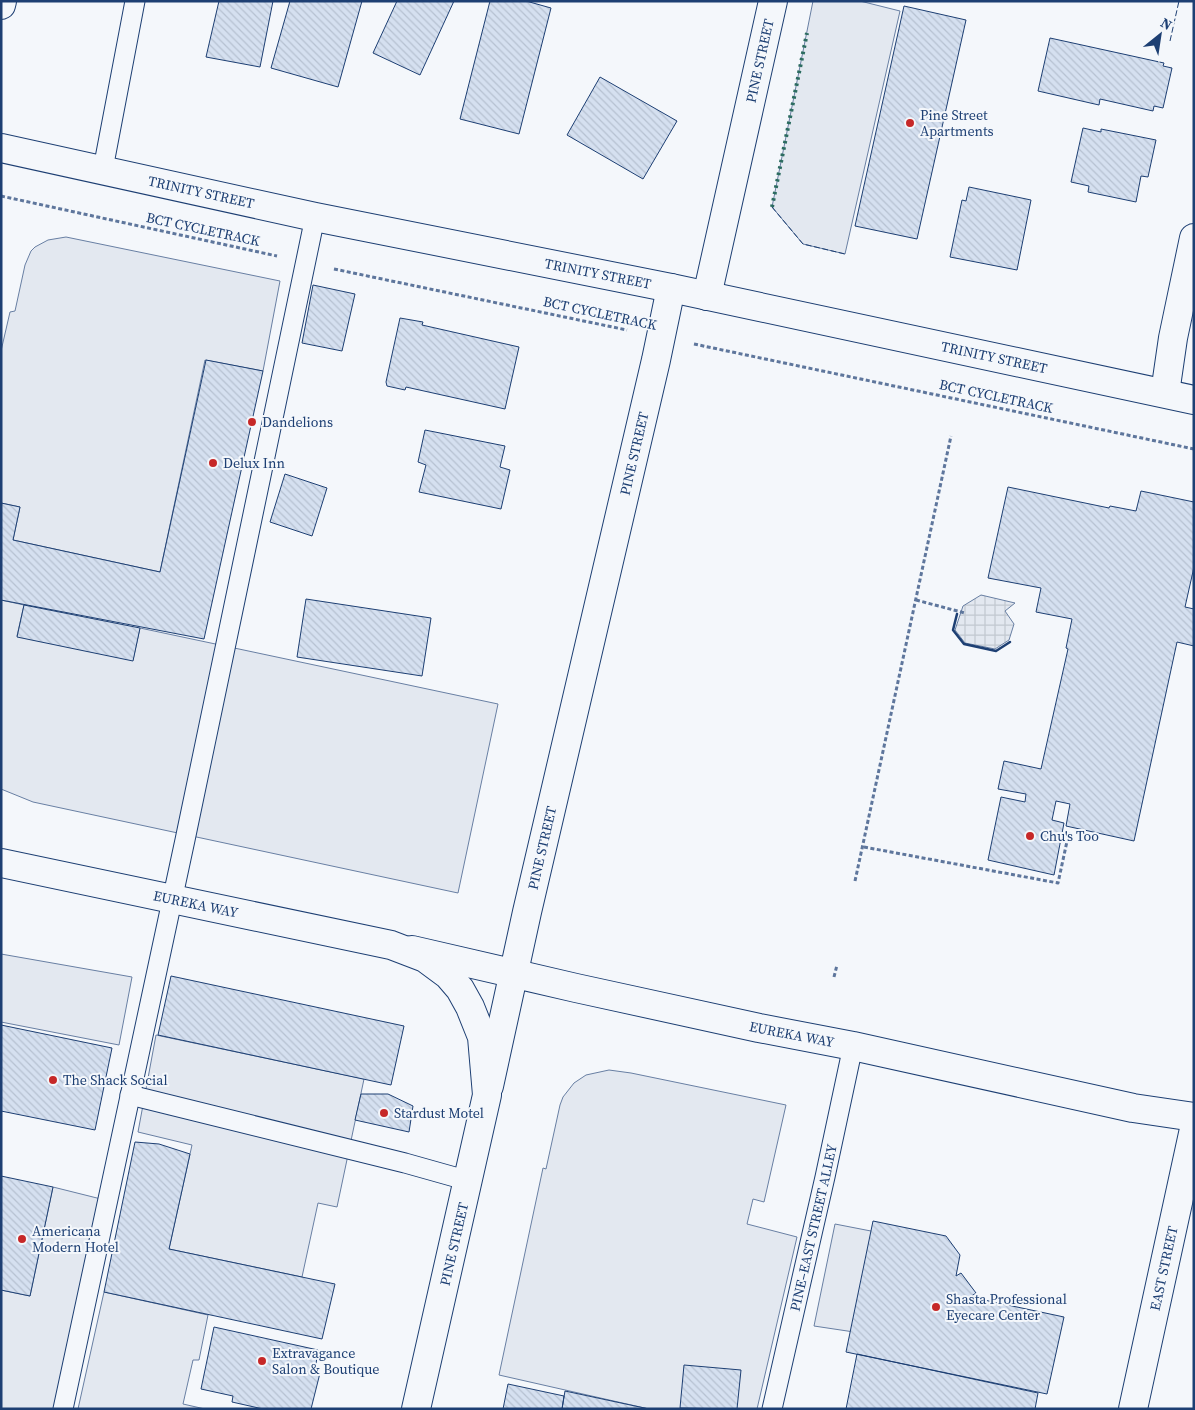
<svg xmlns="http://www.w3.org/2000/svg" width="1195" height="1410" font-family="'Source Serif 4',serif">
  <defs>
    <pattern id="plaza-grid" width="8" height="8" patternUnits="userSpaceOnUse" patternTransform="scale(1.25)"><rect width="8" height="8" fill="#e3e8f0"/><path d="M0 4h8M4 0v8" fill="none" stroke="#c2c8d1"/></pattern>
    <pattern id="building-back-hatch" width="6" height="6" patternUnits="userSpaceOnUse" patternTransform="scale(1.25)"><rect width="6" height="6" fill="#d5e0f0"/><path d="M-1 5l2 2M0 0l6 6M5-1l2 2" fill="none" stroke="#b6c1d1"/></pattern>
  </defs>
  <rect width="100%" height="100%" fill="#f4f7fb"/>
  <!-- parking -->
  <path fill="#e3e8f0" stroke="#687fa3" d="M813,1h47l40,10 -55,243 -42,-10 -31,-37z
    M66,237l214,44 -17,90 -58,-11 -45,212 -147,-32 7,-33 -19,-4v-152l9,-39 5,-1 10,-46 6,-14 4,-4 13,-7z
    M1,600l23,5 -7,31 116,24 7,-32 358,76 -40,189 -425,-91 -32,-13z
    M1,954l131,23 -13,68 -118,-23z
    M156,1035l208,44 -27,128 -19,-4 -16,74 -133,-28 23,-104 -54,-13z
    M609,1070l22,3 155,32 -22,97 -11,-3 -6,25 50,13 -40,172h-108l-150,-34 44,-207 3,1 14,-64 3,-8 11,-14 12,-8z
    M53,1187l48,12 -46,210h-54v-119l29,6z
    M835,1224l41,8 -22,100 -40,-6z
    M104,1292l104,23 -9,45h-6l-10,44 22,5h-127z"/>
  <!-- plaza -->
  <path fill="url(#plaza-grid)" stroke="#687fa3" d="M981,595l34,8 -10,8 9,13 -5,16 -14,9 -30,-6 -10,-13 8,-24z"/>
  <!-- building -->
  <path fill="url(#building-back-hatch)" stroke="#1d3f73" d="M219,1h54l-13,66 -54,-10z
    M290,1h72l-24,86 -67,-19z
    M397,1h57l-34,74 -47,-22z
    M490,1h36l25,7 -32,126 -59,-15z
    M904,6l62,14 -49,219 -62,-13z
    M1050,38l114,25 -1,3 9,2 -9,40 -9,-2 -1,5 -53,-12 -1,6 -61,-14z
    M600,77l77,44 -34,58 -76,-44z
    M1083,128l18,4v-3l55,11 -8,37 -7,-1 -5,26 -48,-10 1,-6 -18,-4z
    M969,187l62,13 -14,70 -67,-13 12,-57 4,1z
    M313,285l42,9 -13,57 -40,-8z
    M400,318l23,4 -1,3 97,22 -14,62 -99,-22 -1,3 -18,-4 -1,-4z
    M206,360l57,11 -59,268 -203,-39v-97l19,4 -7,33 147,32z
    M425,430l80,16 -5,21 10,3 -9,39 -82,-17 7,-27 -8,-3z
    M285,474l42,14 -15,48 -42,-14z
    M1008,487l101,21 1,-2 26,5 5,-20 53,11v65l-9,40 9,2v37l-17,-4 -43,199 -68,-15 4,-22 -14,-3 -4,19 12,3 -10,52 -66,-15 13,-63 24,5 1,-8 -28,-5 6,-28 37,8 27,-120 -2,-1 6,-29 -36,-7 5,-24 -53,-10z
    M306,599l125,19 -9,58 -125,-19z
    M24,605l116,23 -7,33 -116,-24z
    M171,976l233,50 -13,59 -233,-50z
    M1,1025l111,23 -17,82 -94,-19z
    M361,1094h27l25,12 -4,26 -54,-12z
    M135,1142l24,2 31,10 -21,95 166,35 -13,55 -218,-47z
    M1,1176l52,11 -23,109 -29,-6z
    M873,1221l73,15 14,19 -4,21 5,-3 15,20 -6,4 94,20 -17,77 -201,-42z
    M214,1327l104,23 -3,21 5,2 -9,36h-48l-31,-7 1,-6 -32,-7z
    M857,1354l181,39 -3,16h-189z
    M684,1365l57,5 -4,39 -57,-1z
    M508,1384l56,12 -2,13h-59z
    M565,1391l84,18h-87z"/>
  <g fill="none" stroke-linecap="round" stroke-linejoin="round">
    <!-- lane casing -->
    <g stroke="#1d3f73" stroke-width="21">
      <g id="lane">
        <path d="M103,169l32,-168"/>
        <path d="M130,1095l275,68 64,18"/>
        <path d="M63,1409l122,-569 130,-623"/>
        <path id="s1" d="M772,1409l53,-232 28,-131"/>
      </g>
    </g>
    <!-- street casing -->
    <g stroke="#1d3f73" stroke-width="30">
      <g id="street">
        <path id="s2" d="M1,148l314,69 356,71 523,112"/>
        <path id="s3" d="M707,296l66,-295"/>
        <path d="M1165,393l8,-55 21,-100"/>
        <path id="s4" d="M489,1086l38,-174 129,-552 15,-72"/>
      </g>
    </g>
    <!-- secondary casing -->
    <g stroke="#1d3f73" stroke-width="30">
      <g id="secondary">
        <path id="s5" d="M412,950l164,38 183,40 94,18 280,62 61,9"/>
        <path id="s6" d="M1133,1409l61,-280"/>
      </g>
    </g>
    <!-- primary casing -->
    <g stroke="#1d3f73" stroke-width="30">
      <path id="primary" d="M1,5l1,-4"/>
    </g>
    <!-- highway casing -->
    <g stroke="#1d3f73" stroke-width="30">
      <g id="highway">
        <path id="s7" d="M1,863l390,82 34,13 23,17 12,14 10,18 12,30 5,58 -71,314"/>
      </g>
    </g>
    <!-- path -->
    <path stroke="#5e769c" stroke-width="3" stroke-dasharray="4 2.5" stroke-linecap="butt" d="M1,196l276,60
      M334,269l293,61
      M694,344l500,105
      M916,600l49,13
      M864,847l194,36 11,-51
      M855,881l96,-445
      M834,977l3,-12"/>
    <!-- lane -->
    <use href="#lane" stroke="#f4f7fb" stroke-width="19"/>
    <!-- street -->
    <use href="#street" stroke="#f4f7fb" stroke-width="28"/>
    <!-- secondary -->
    <use href="#secondary" stroke="#f4f7fb" stroke-width="28"/>
    <!-- primary -->
    <use href="#primary" stroke="#f4f7fb" stroke-width="28"/>
    <!-- highway -->
    <use href="#highway" stroke="#f4f7fb" stroke-width="28"/>
    <!-- hedge -->
    <path stroke="#2c6c60" stroke-width="4" stroke-dasharray="2.5 4" stroke-linecap="butt" d="M772,207l35,-174"/>
    <!-- fence -->
    <path stroke="#1d3f73" stroke-width="1" stroke-dasharray="6 2.5" stroke-linecap="butt" d="M1170,41l9,-40
      M772,207l31,37 42,10"/>
    <!-- wall -->
    <path stroke="#1d3f73" stroke-width="2.5" d="M957,614l-4,16 11,14 32,7 14,-9"/>
  </g>
  <!-- markers -->
  <g fill="#c62828" stroke="#f4f7fb" stroke-width="2">
    <circle cx="910" cy="123" r="5"/>
    <circle cx="252" cy="422" r="5"/>
    <circle cx="213" cy="463" r="5"/>
    <circle cx="1030" cy="836" r="5"/>
    <circle cx="53" cy="1080" r="5"/>
    <circle cx="384" cy="1113" r="5"/>
    <circle cx="22" cy="1239" r="5"/>
    <circle cx="936" cy="1307" r="5"/>
    <circle cx="262" cy="1361" r="5"/>
  </g>
  <g text-anchor="middle" stroke-width="4" stroke-linejoin="round" paint-order="stroke">
    <!-- street labels -->
    <g font-size="14" fill="#1d3f73" stroke="#f4f7fb">
      <text dy="5" stroke="none"><textPath href="#s3" startOffset="241">PINE STREET</textPath></text>
      <text dy="5" stroke="none"><textPath href="#s2" startOffset="205">TRINITY STREET</textPath></text>
      <text transform="translate(203 229) rotate(12)" y="5">BCT CYCLETRACK</text>
      <text dy="5" stroke="none"><textPath href="#s2" startOffset="610">TRINITY STREET</textPath></text>
      <text transform="translate(600 313) rotate(12)" y="5">BCT CYCLETRACK</text>
      <text dy="5" stroke="none"><textPath href="#s2" startOffset="1015">TRINITY STREET</textPath></text>
      <text transform="translate(996 396) rotate(12)" y="5">BCT CYCLETRACK</text>
      <text dy="5" stroke="none"><textPath href="#s4" startOffset="649">PINE STREET</textPath></text>
      <text dy="5" stroke="none"><textPath href="#s4" startOffset="244">PINE STREET</textPath></text>
      <text dy="5" stroke="none"><textPath href="#s7" startOffset="199">EUREKA WAY</textPath></text>
      <text dy="5" stroke="none"><textPath href="#s5" startOffset="389">EUREKA WAY</textPath></text>
      <text dy="5" stroke="none"><textPath href="#s1" startOffset="186">PINE–EAST STREET ALLEY</textPath></text>
      <text transform="translate(454 1244) rotate(-77)" y="5">PINE STREET</text>
      <text dy="5" stroke="none"><textPath href="#s6" startOffset="144">EAST STREET</textPath></text>
    </g>
    <!-- poi labels -->
    <g font-size="14" fill="#1d3f73" stroke="#f4f7fb" text-anchor="start">
      <text x="920" y="120">Pine Street<tspan x="920" dy="16">Apartments</tspan></text>
      <text x="262" y="427">Dandelions</text>
      <text x="223" y="468">Delux Inn</text>
      <text x="1040" y="841">Chu's Too</text>
      <text x="63" y="1085">The Shack Social</text>
      <text x="394" y="1118">Stardust Motel</text>
      <text x="32" y="1236">Americana<tspan x="32" dy="16">Modern Hotel</tspan></text>
      <text x="946" y="1304">Shasta Professional<tspan x="946" dy="16">Eyecare Center</tspan></text>
      <text x="272" y="1358">Extravagance<tspan x="272" dy="16">Salon &amp; Boutique</tspan></text>
    </g>
  </g>
  <!-- border -->
  <rect width="1195" height="1410" fill="none" stroke="#1d3f73" stroke-width="5"/>
  <!-- north arrow -->
  <g transform="translate(1160 35) rotate(30)" stroke="#f4f7fb" stroke-width="4" paint-order="stroke">
  <path d="M0-4L9 19L0 12L-9 19Z" fill="#1d3f73"/>
  <text y="-8" font-size="14" font-weight="bold" text-anchor="middle" fill="#1d3f73">N</text>
  </g>
</svg>
